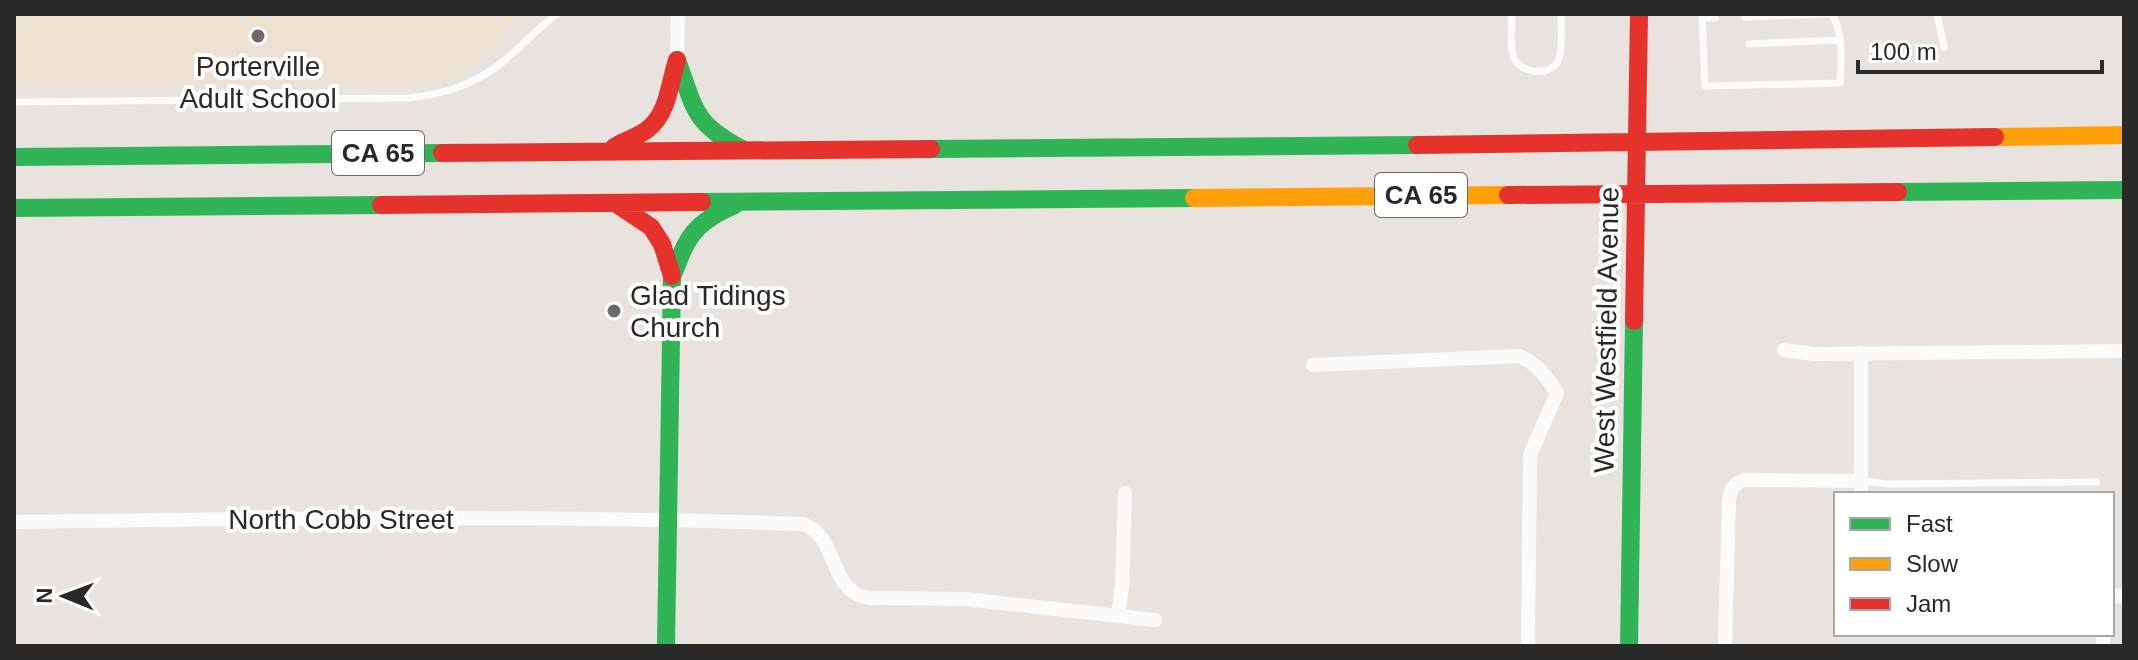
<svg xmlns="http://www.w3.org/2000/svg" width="2138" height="660" font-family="Helvetica,sans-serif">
  <rect width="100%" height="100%" fill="#e8e3de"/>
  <!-- education -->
  <path fill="#ede2d1" d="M14,14h508l-41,43 -37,26 -430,2z"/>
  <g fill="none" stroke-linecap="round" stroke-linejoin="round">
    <!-- lane -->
    <path stroke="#fcfbfa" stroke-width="7" d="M1512,14c0,13 -3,31 2,44 7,17 40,19 45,0 4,-13 2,-31 2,-44
      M1702,14l3,72 135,-3c1,-19 4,-54 -9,-69
      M1937,14l7,33
      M1745,17l81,-3
      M1702,18h13
      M1749,44l90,-4
      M14,102l394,-4c37,-4 69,-14 97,-38 18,-15 33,-32 52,-46
      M1861,481l27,3 208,-2"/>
    <!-- street -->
    <path stroke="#fcfbfa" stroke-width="14" d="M677,60l1,-46
      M1784,350l30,4 310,-3
      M1313,365l206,-9c19,8 27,20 38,37l-27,62 -2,191
      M1861,481v-128
      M14,522c263,-4 526,-7 789,2 32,11 26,53 53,70 4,2 9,3 13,4l95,1 191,21
      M2112,596h12
      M1118,615l4,-28 3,-94
      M1725,646l4,-145c1,-11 4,-17 15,-21l117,1v13
      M2103,646v-12"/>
    <!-- fast -->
    <path stroke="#30b455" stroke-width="18" d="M677,60c18,49 16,63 65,89
      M931,149l486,-4
      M14,157l428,-4
      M1898,192l226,-2
      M702,202l492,-4
      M14,208l367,-3
      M672,276c5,-10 8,-20 13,-30 10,-21 29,-32 50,-41
      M666,646l6,-370
      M1629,646l5,-325"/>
    <!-- slow -->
    <path stroke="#ff9f0a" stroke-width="18" d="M1995,137l129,-2
      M1194,198l314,-3"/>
    <!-- jam -->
    <path stroke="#e5322d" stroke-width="18" d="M1417,145l578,-8
      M614,147c11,-7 24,-10 34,-18 21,-17 21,-45 29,-69
      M442,153l489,-4
      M1508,195l390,-3
      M615,203l36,24 11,17 10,32
      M381,205l321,-3
      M1634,321l5,-307"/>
  </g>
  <!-- markers -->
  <g fill="#6c6a68" stroke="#fff" stroke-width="3">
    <circle cx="258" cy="36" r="8"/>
    <circle cx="614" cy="311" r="8"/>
  </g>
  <g text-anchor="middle" stroke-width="8" stroke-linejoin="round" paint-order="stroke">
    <!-- shield labels -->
    <g fill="#fff" stroke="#696969" stroke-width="2">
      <rect x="332" y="131" width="92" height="44" rx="6"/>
      <rect x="1375" y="173" width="92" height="44" rx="6"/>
    </g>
    <g font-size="26" font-weight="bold" fill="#292929">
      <text x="378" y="162">CA 65</text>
      <text x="1421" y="204">CA 65</text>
    </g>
    <!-- poi labels -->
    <g font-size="28" fill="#292929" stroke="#fff">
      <text x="258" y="76">Porterville<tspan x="258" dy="32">Adult School</tspan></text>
      <text x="630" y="305" text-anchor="start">Glad Tidings<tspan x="630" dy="32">Church</tspan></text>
    </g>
    <!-- street labels -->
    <g font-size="28" fill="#292929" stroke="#fff">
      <text transform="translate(1606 330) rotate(-89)" y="10">West Westfield Avenue</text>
      <text x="341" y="529">North Cobb Street</text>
    </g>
  </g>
  <!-- border -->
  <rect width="2138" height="660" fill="none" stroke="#292929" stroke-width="32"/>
  <!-- legend -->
  <rect x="1834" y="492" width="280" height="144" fill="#ffffff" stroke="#a9a9a9" stroke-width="2"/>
  <rect x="1850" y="518" width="40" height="12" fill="#30b455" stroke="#a9a9a9" stroke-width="2"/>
  <text x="1906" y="532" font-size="24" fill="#292929">Fast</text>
  <rect x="1850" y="558" width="40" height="12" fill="#ff9f0a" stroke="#a9a9a9" stroke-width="2"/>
  <text x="1906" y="572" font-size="24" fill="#292929">Slow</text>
  <rect x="1850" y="598" width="40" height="12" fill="#e5322d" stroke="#a9a9a9" stroke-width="2"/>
  <text x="1906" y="612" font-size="24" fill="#292929">Jam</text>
  <!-- north arrow -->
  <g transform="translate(64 596) rotate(271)" stroke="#ffffff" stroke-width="6" paint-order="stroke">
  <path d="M0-6L14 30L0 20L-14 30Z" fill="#292929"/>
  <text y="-12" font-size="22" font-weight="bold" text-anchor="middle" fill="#292929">N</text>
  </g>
  <!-- scale -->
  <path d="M1858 60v12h244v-12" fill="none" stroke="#292929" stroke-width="4"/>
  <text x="1870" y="60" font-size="24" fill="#292929" stroke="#ffffff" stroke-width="6" paint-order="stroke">100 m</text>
</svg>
